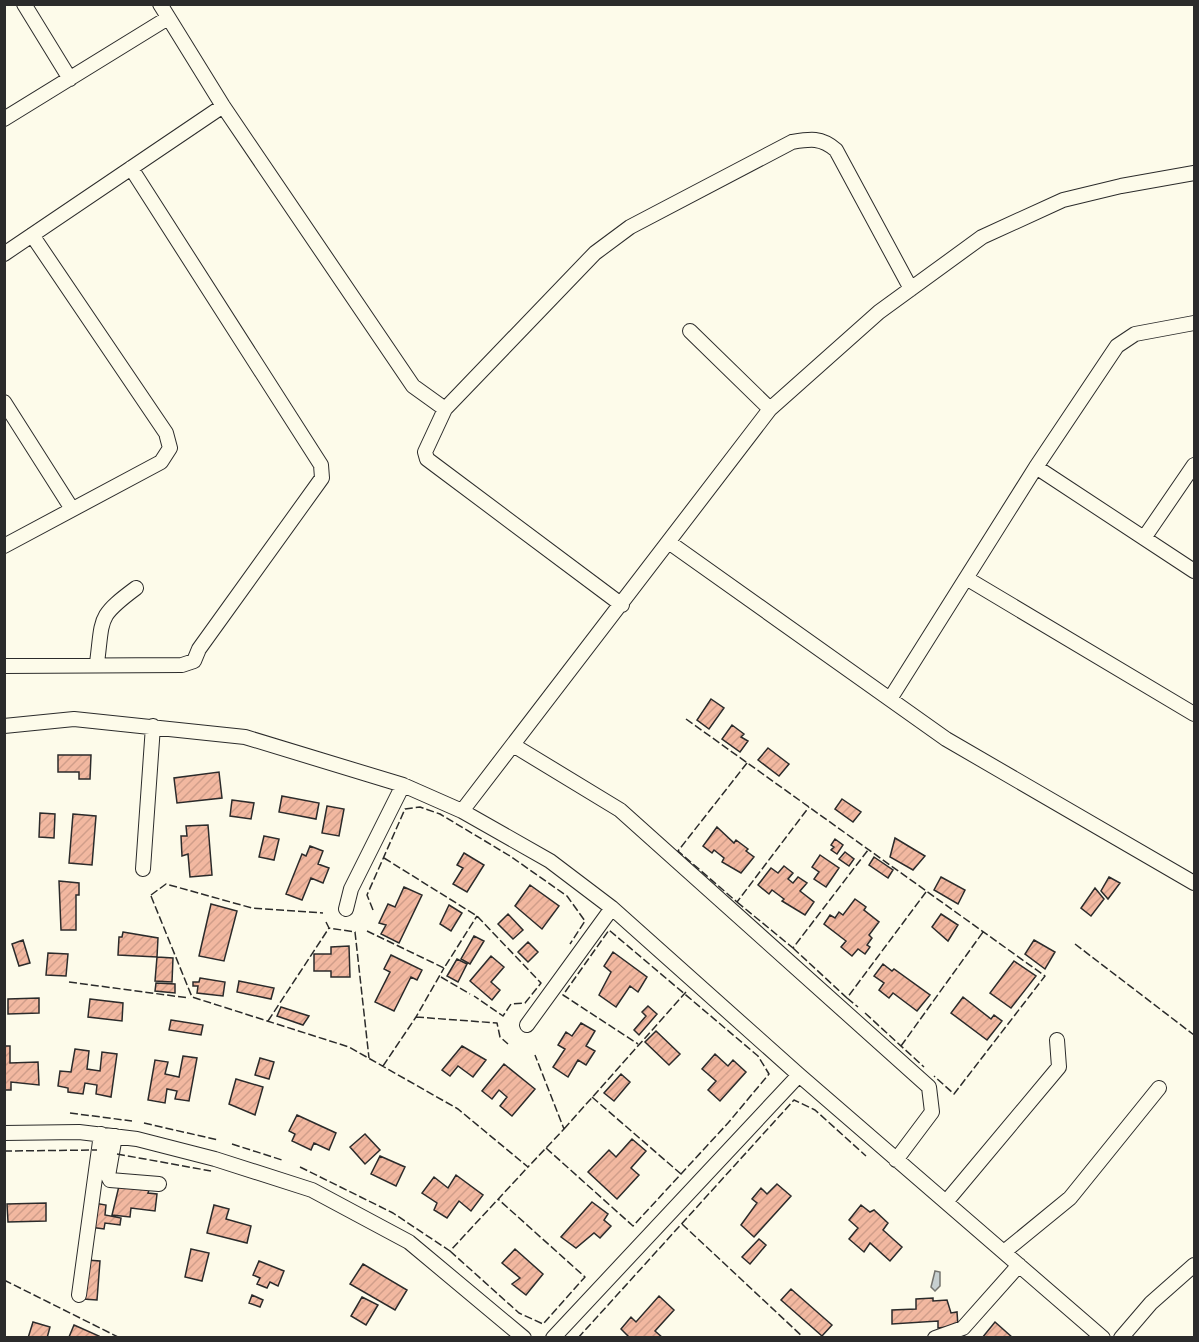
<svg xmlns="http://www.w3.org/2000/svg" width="1199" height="1342" font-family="'Alegreya Sans',sans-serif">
  <defs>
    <pattern id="building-hatch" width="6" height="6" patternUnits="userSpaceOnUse" patternTransform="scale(1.5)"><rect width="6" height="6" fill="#f2b8a0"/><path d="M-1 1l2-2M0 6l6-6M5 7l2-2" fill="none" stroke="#d09e8a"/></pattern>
  </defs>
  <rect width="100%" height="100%" fill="#fdfbea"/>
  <!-- water -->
  <path fill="#c7d0d0" stroke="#74746e" stroke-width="1.5" d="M935,1271l5,1v14l-5,5 -4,-4z"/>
  <!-- building -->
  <path fill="url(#building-hatch)" stroke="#2b2b2b" stroke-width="1.5" d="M711,699l13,9 -15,21 -12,-9z
    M732,725l12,9 -3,3 7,4 -8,11 -18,-13z
    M768,748l21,16 -10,12 -21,-16z
    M58,755h33l-1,24h-11v-7h-21z
    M219,772l3,26 -45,5 -3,-25z
    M282,796l37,7 -3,16 -37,-7z
    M842,799l19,13 -8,10 -18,-13z
    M232,800l22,3 -3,16 -21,-3z
    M327,806l17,3 -5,27 -17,-3z
    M40,813l15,1 -1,24 -15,-1z
    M73,814l23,2 -4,49 -23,-2z
    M208,825l4,50 -22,2 -2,-23 -6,2 -1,-20h6l-1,-10z
    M717,827l17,16 2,-3 12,9 -2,2 8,6 -13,16 -19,-11 2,-4 -10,-8 -2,3 -9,-7z
    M264,836l15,3 -5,21 -15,-3z
    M895,838l30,18 -12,14 -23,-13z
    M835,839l8,6 -6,9 -6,-4 3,-3 -3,-2z
    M310,846l13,5 -5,13 11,4 -6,15 -12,-5 -9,22 -16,-6 16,-40 4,2z
    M845,852l9,7 -5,7 -10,-7z
    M464,853l20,12 -17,27 -14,-8 10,-16 -6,-3z
    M820,855l19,13 -13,19 -12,-8 5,-7 -7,-5z
    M874,857l19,13 -5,8 -19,-13z
    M784,866l9,7 -5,6 5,4 5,-6 9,6 -7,8 14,11 -9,13 -23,-14 2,-2 -12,-9 -3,4 -11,-9 13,-17 7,5z
    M941,877l24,13 -7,14 -24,-14z
    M1109,877l11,6 -12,16 -7,-8z
    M59,881l20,2v12h-3v35h-15z
    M530,885l29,21 -17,23 -27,-23z
    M404,887l18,8 -23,48 -18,-9 5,-9 -7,-2 9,-19 7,3z
    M1095,888l9,11 -13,17 -10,-8z
    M855,899l11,8 -2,3 15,12 -10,13 3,3 -5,7 3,2 -5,7 -7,-5 -6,7 -11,-9 5,-6 -22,-17 6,-9 5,3 4,-6 4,3z
    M211,904l26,7 -13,50 -25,-5z
    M449,905l13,8 -11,18 -11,-7z
    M508,914l15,16 -10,9 -15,-15z
    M941,914l17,11 -10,16 -16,-14z
    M123,932l35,6 -1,19 -39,-2 1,-18h3z
    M474,936l10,5 -14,23 -9,-5z
    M23,940l7,23 -11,3 -7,-22z
    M1034,940l21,12 -10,17 -20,-15z
    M528,942l10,10 -10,10 -10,-10z
    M349,946l1,31h-19v-6h-17v-17h17v-7z
    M613,952l34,25 -9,15 -8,-6 -14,21 -17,-12 12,-23 -7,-6z
    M48,953l20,1 -2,22 -20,-1z
    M391,955l31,15 -5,10 -6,-3 -17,34 -19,-9 15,-30 -6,-3z
    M491,956l13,11 -13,15 9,8 -8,10 -22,-19z
    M157,957l16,1 -1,24 -17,-1z
    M457,959l10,5 -9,18 -11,-6z
    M1014,961l22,15 -25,32 -21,-15z
    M883,964l9,7 2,-2 36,26 -13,16 -24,-18 -4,5 -10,-8 5,-7 -10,-7z
    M200,978l25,4 -2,14 -26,-3 1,-7h-5v-4h6z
    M239,981l35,7 -3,11 -34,-7z
    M156,983l19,1v9l-20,-2z
    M963,997l28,22 3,-4 8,6 -15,19 -36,-27z
    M39,998v15l-31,1v-15z
    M90,999l33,4 -1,18 -34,-4z
    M648,1006l9,8 -18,21 -5,-5 12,-14 -4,-4z
    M281,1007l28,9 -6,9 -26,-9z
    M171,1020l32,5 -2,10 -32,-5z
    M581,1023l14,8 -9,15 9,5 -9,14 -8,-5 -10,17 -15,-10 12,-18 -7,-4 8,-13 6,4z
    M656,1031l24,23 -11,11 -24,-23z
    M4,1046h6v17l28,-1 1,23 -28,-3v8h-7z
    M462,1046l24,14 -13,17 -15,-11 -8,10 -8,-6z
    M75,1049l14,2 -2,18 13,2 2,-19 15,2 -6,43 -15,-3 1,-9 -12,-2 -2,11 -15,-2v-4l-10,-2 2,-15 11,1z
    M715,1054l13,12 5,-6 13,12 -26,29 -12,-11 8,-9 -14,-12z
    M183,1056l14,2 -8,43 -14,-2 2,-8 -10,-2 -2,14 -17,-3 7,-40 13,2 -3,12 14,3z
    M260,1058l14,4 -5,17 -14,-4z
    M504,1064l31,25 -23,27 -12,-10 7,-9 -8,-7 -7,9 -10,-8z
    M621,1074l9,8 -16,19 -10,-8z
    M236,1079l27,8 -8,28 -26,-11z
    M297,1115l39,18 -7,17 -15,-7 -3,7 -19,-9 3,-7 -6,-3z
    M365,1134l15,16 -15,14 -15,-17z
    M632,1139l14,12 -15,17 8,7 -22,24 -29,-27 21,-22 7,7z
    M380,1156l25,11 -9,19 -25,-12z
    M456,1175l27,20 -12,16 -12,-10 -12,17 -13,-8 3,-7 -15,-10 12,-16 14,11z
    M777,1184l14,12 -37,41 -13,-12 16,-22 -5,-4 9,-11 6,6z
    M119,1186l30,4 -1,3 9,1 -2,17 -24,-3 -1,9 -18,-2z
    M592,1202l16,12 -4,6 7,6 -11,12 -6,-5 -18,15 -15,-11z
    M46,1203v18l-38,1 -1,-18z
    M94,1203l12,2 -1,10 16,3 -1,7 -15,-2 -1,6 -14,-2z
    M214,1205l15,4 -3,10 25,7 -4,17 -40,-10z
    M861,1205l9,7 4,-2 14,13 -5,7 19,17 -12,14 -20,-18 -6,9 -15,-13 9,-11 -9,-8z
    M759,1239l7,6 -16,19 -8,-7z
    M191,1249l18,4 -7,28 -17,-4z
    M515,1249l28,25 -17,21 -14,-11 8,-6 -18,-15z
    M86,1260l14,1 -3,39 -14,-1z
    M259,1261l25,10 -6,15 -8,-4 -3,6 -10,-4 3,-6 -7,-3z
    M363,1264l44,26 -12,20 -45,-26z
    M791,1289l41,36 -10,11 -41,-36z
    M252,1295l11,5 -3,7 -11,-4z
    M659,1296l15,14 -19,21 8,7h-33l-9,-9 10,-12 5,5z
    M362,1297l16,8 -12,20 -15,-9z
    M933,1298v3l14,-1 4,13 6,-1 1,14 -20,2v-7l-46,3v-14l24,-1v-10z
    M33,1322l17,5 -3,11h-19z
    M995,1322l18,16h-31z
    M74,1325l25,11 -1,2 -29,-1z"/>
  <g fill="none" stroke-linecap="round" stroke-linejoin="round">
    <!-- minor casing -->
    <g stroke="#2b2b2b" stroke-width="16">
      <path id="minor" d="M24,4l46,75
        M160,4l63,102 190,280 32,23 -20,43 2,7 195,146
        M4,119l164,-101
        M4,254l219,-148
        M690,331l80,78
        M4,402l68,107
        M445,409l150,-156 35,-26 162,-85c18,-3 29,-5 44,8l75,139
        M1036,467l158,104
        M1144,538l50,-73
        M670,543l276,196 248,144
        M4,546l157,-84 9,-14 -4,-15 -134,-198
        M966,578l228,136
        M97,663c6,-46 0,-46 39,-75
        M4,666l178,-1 12,-4 5,-12 123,-171 -1,-13 -190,-297
        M890,699l146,-232 81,-121 18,-12 59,-11
        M4,726l70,-7 171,18 158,48 59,26 88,50 62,47 187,167 304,263
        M513,745l107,65 309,277 3,25 -36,48
        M462,811l308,-402 109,-97 103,-75 81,-37 58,-14 73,-13
        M143,869l10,-143
        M346,909l5,-20 52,-104
        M527,1025l85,-117
        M4,1133l75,-1 58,7 78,20 97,31 97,52 115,96
        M115,1136l-7,40 2,4 49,4
        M946,1202l113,-135 -2,-27
        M1004,1252l66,-54 89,-110
        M79,1295l22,-161
        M553,1338l246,-263
        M935,1338l28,-10 56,-63
        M1121,1338l30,-35 43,-38"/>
    </g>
    <!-- minor -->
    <use href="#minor" stroke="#fdfbea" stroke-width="14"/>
    <!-- fence -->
    <path stroke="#2b2b2b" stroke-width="1.5" stroke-dasharray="8 3" stroke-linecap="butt" d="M686,719l359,257 -91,118 -20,-18
      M747,763l-69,88 59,51 72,-95
      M384,858l93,58 64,67 -16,20 -14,1 -8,12 -29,-20
      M151,895l15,-11 86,24 71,5
      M151,896l41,101 157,50 109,62 70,58 36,-38 -29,-74
      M737,902l56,46 75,-98
      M373,910l-6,-15 38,-86 15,-2 20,7 70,42 57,40 18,25 -15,23
      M326,922l3,6 26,4 14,126
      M367,931l77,37 33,-52
      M1075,944l119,91
      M793,948l54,50 79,-106
      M441,977l29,17
      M69,982l120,16
      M847,998l11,9
      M865,1013l59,54
      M416,1017l81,6 3,14 8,7
      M268,1021l61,-93
      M901,1046l82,-114
      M383,1066l33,-49 28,-49
      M592,1097l89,77
      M70,1113l62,8
      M144,1123l74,17
      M564,1129l122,-137
      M232,1144l50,16
      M546,1148l87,78 95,-103 41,-49 -11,-18 -149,-126 -46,65 75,49
      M4,1151l93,-1
      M117,1154l94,17
      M300,1167l93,46 57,38 78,-84
      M682,1224l122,114
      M450,1251l69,62 24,11 42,-47 -87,-78
      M4,1280l116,58
      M578,1338l216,-238 21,10 51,46"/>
  </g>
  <!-- border -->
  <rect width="1199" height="1342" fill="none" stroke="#2b2b2b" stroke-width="12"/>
</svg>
